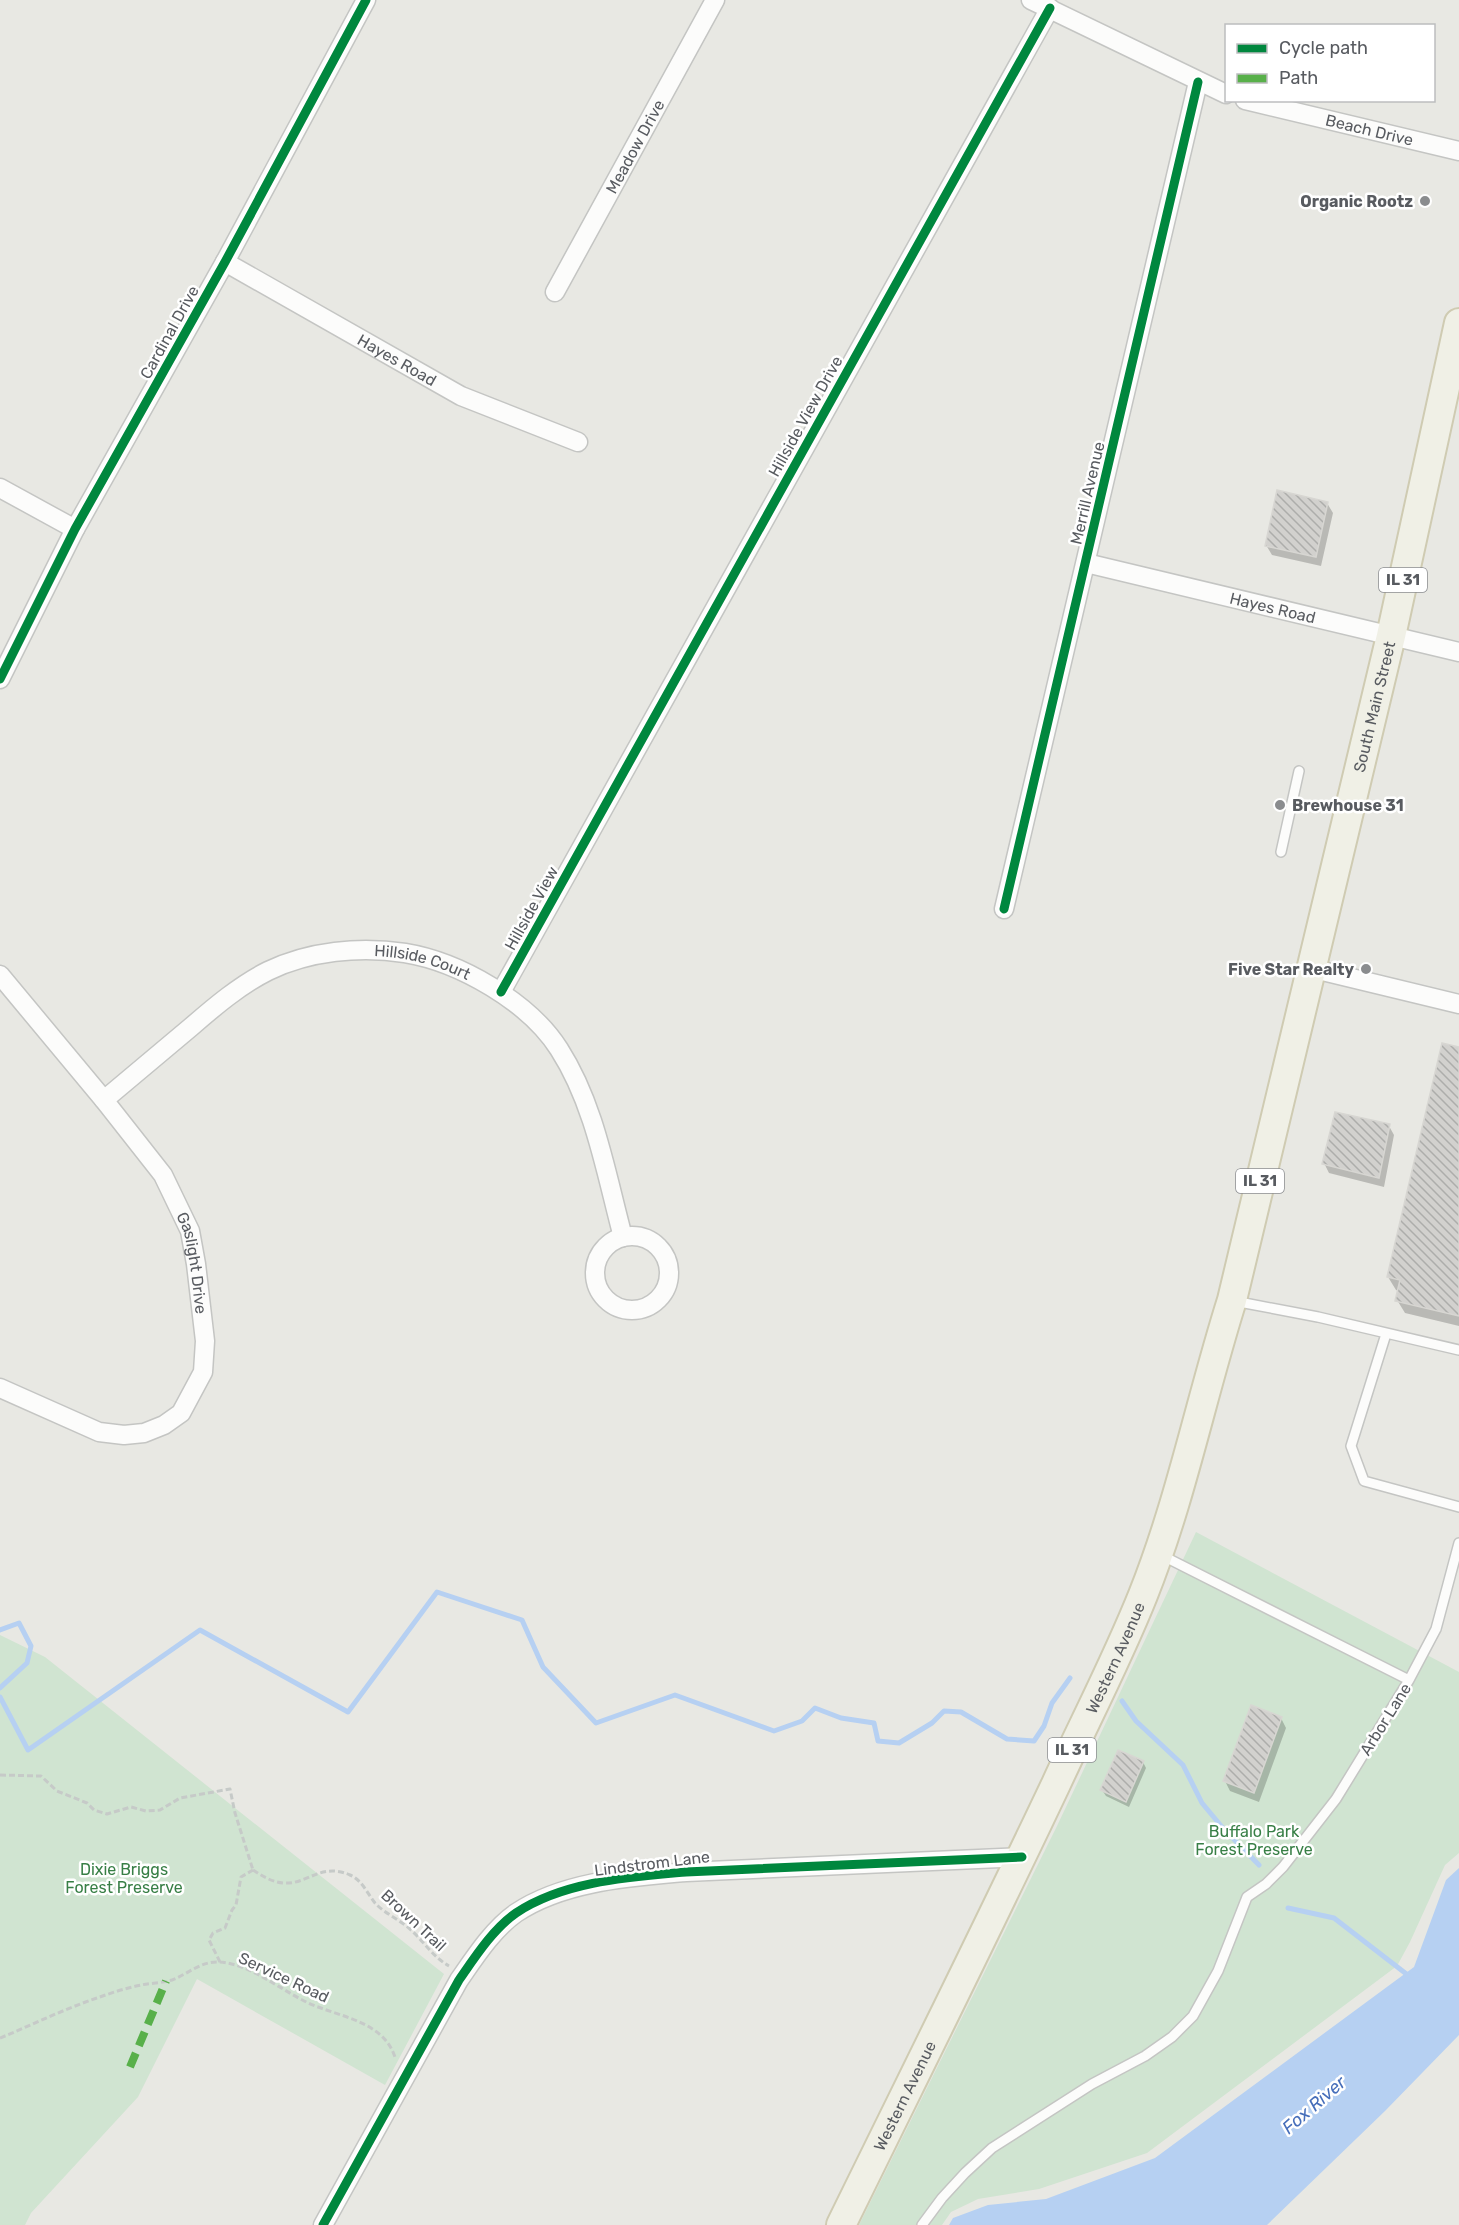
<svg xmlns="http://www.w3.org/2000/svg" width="1459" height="2225" font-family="Rubik,sans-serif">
  <defs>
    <pattern id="building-back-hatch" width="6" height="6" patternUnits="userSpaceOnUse" patternTransform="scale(1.5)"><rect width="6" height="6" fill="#d2d1ce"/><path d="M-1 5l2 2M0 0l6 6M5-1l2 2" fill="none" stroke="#adadab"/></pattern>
  </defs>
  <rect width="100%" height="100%" fill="#e8e8e3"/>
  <!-- green -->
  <path fill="#d0e4d1" d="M1196,1532l263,140v181l-14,12 -35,77 -13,24 -250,187 -108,36 -61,10 -27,13 -9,13h-83l198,-399z
    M0,1635l45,22 399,317 -59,111 -188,-106 -59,118 -107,116 -6,12h-25z"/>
  <!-- water -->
  <path fill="#b6d0f2" d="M1459,1868v167l-74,76 -118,114h-318l4,-7 35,-13 58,-6 109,-41 259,-191 32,-87z"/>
  <!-- shadow -->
  <path fill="#0003" d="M1327,503l6,10 -12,53 -49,-11 -6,-10z
    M1459,1048v278l-54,-13 -8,-13 2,-9 -3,-1 -8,-13z
    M1389,1126l5,9 -10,52 -55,-14 -5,-10z
    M1281,1718l5,10 -27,74 -29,-11 -5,-10z
    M1143,1762l3,6 -17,39 -23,-11 -4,-6z"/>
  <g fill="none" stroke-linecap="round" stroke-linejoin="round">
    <!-- stream -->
    <path stroke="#b6d0f2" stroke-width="5" d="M0,1630l19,-7 12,23 -4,17 -27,25
      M0,1697l28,53 172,-120 148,82 89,-120 85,28 21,47 53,56 79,-28 99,36 28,-10 13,-13 26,10 33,5 4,18 21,2 33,-20 12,-12 17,1 46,27 27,2 10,-15 8,-23 18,-25
      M1122,1701l14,20 47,44 19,38 20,24 37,38
      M1288,1908l46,10 75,58"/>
  </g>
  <!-- building -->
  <path fill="url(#building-back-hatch)" stroke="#d7d6d2" stroke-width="1.5" d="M1277,490l51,12 -12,55 -51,-11z
    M1442,1043l17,4v269l-64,-15 5,-21 -13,-3z
    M1335,1112l55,12 -11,54 -57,-14z
    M1251,1705l31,12 -28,76 -31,-12z
    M1118,1750l26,11 -18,41 -26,-12z"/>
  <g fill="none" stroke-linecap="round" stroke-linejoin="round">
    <!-- lane casing -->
    <g stroke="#c4c5c3" stroke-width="12">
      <path id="lane" d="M1281,852l18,-81
        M1234,1301l84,16 141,33
        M1386,1334l-35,112 13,35 95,26
        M1161,1555l248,125
        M922,2225l20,-27 23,-25 27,-25 100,-64 53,-28 27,-19 21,-21 25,-45 29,-74 19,-13 17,-17 53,-68 73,-119 27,-51 23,-86"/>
    </g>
    <!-- street casing -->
    <g stroke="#c4c5c3" stroke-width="21">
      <g id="street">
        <path d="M1031,0l195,94"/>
        <path id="s1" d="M1245,100l214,51"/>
        <path id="s2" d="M225,262l236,134 117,46"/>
        <path id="s3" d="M555,292l160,-292"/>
        <path d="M0,488l75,41"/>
        <path id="s4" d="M1086,563l373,89"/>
        <path d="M0,679l75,-150 150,-267 141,-262"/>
        <path d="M1004,909l194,-827"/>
        <path d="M1310,968l149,36"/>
        <path id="s5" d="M0,975l104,125 59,75 27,56 6,33 9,77 -2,31 -22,41 -17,12 -20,8 -20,2 -25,-3 -99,-44"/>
        <path d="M501,992l549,-984"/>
        <path id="s6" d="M104,1100c29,-24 58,-49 87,-73 23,-20 49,-42 77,-56 41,-20 92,-25 137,-18 55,9 124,49 154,96 36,56 47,125 64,188"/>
        <circle cx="632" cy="1273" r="37"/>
        <path d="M323,2225l136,-245c16,-23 34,-51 57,-67 48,-32 114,-36 170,-41l336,-15"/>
      </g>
    </g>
    <!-- primary casing -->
    <g stroke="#cfcbb2" stroke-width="32">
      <g id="primary">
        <path id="s7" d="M841,2225c72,-147 145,-293 215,-441 29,-63 61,-124 87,-189 38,-95 58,-197 89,-295l159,-664 68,-313"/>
      </g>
    </g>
    <!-- path -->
    <path stroke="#c6cac8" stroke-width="3" stroke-dasharray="6 3" stroke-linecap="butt" d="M0,1775l41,1 16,15 30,12 7,7 13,4 24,-7 15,4 14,-1 20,-12 50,-9 5,24 18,57
      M253,1870c9,6 19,12 30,13 25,2 37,-21 67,-8 12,5 17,18 25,28 10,11 26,17 37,28 13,12 21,26 37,35
      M220,1962l-11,-22 4,-7 12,-5 7,-18 4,-5 5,-28 12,-7
      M0,2038c32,-13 64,-29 97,-40 14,-5 29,-10 44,-13 10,-2 22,-2 31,-5 16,-6 29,-19 47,-18 35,2 66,33 99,45 29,11 66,17 77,50"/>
    <!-- lane -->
    <use href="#lane" stroke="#fcfcfb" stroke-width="9"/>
    <!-- street -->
    <use href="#street" stroke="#fcfcfb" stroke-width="18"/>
    <!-- primary -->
    <use href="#primary" stroke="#f0f0e6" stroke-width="28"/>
    <!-- quiet -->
    <path stroke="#58b04a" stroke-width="8" stroke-dasharray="15 8" stroke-linecap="butt" d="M130,2067l36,-86"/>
    <!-- cycleway casing -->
    <g stroke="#fff" stroke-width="13">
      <path id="cycleway" d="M0,679l75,-150 150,-267 141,-262
        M1004,909l194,-827
        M501,992l549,-984
        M323,2225l136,-245c16,-23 34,-51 57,-67 48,-32 114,-36 170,-41l336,-15"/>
    </g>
    <!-- cycleway -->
    <use href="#cycleway" stroke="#00873e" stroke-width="9"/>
  </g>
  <!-- markers -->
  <g fill="#8a8c8e" stroke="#fff" stroke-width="2">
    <circle cx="1425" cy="201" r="6"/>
    <circle cx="1280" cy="805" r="6"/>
    <circle cx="1366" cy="969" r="6"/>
  </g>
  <g text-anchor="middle" stroke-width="5" stroke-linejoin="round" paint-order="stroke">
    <!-- shield labels -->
    <g fill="#fff" stroke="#8a8c90" stroke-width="1.5">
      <rect x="1379" y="568" width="48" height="24" rx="4.5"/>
      <rect x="1236" y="1169" width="48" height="24" rx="4.5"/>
      <rect x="1048" y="1738" width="48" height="24" rx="4.5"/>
    </g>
    <g font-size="15" font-weight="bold" fill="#585b60">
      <text x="1403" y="585">IL 31</text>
      <text x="1260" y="1186">IL 31</text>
      <text x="1072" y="1755">IL 31</text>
    </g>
    <!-- street labels -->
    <g font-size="16" fill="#585b60" stroke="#fff">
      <text dy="6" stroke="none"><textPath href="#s1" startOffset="128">Beach Drive</textPath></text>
      <text dy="6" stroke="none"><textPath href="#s3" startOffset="166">Meadow Drive</textPath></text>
      <text transform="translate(169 332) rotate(-61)" y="6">Cardinal Drive</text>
      <text dy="6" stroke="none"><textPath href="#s2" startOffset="198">Hayes Road</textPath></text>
      <text transform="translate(805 416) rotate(-61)" y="6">Hillside View Drive</text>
      <text transform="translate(1087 493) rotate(-77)" y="6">Merrill Avenue</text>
      <text dy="6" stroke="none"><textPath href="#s4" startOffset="192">Hayes Road</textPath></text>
      <text dy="6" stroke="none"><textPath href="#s7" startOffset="1617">South Main Street</textPath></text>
      <text transform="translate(531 908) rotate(-61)" y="6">Hillside View</text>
      <text dy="6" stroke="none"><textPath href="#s6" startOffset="368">Hillside Court</textPath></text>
      <text dy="6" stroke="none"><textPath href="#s5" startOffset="352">Gaslight Drive</textPath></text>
      <text dy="6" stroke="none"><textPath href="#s7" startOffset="630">Western Avenue</textPath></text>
      <text transform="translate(1385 1719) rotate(-58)" y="6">Arbor Lane</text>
      <text transform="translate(652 1863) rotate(-7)" y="6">Lindstrom Lane</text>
      <text transform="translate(414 1920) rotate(43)" y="6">Brown Trail</text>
      <text transform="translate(284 1977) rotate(25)" y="6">Service Road</text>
      <text dy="6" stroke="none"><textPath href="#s7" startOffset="144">Western Avenue</textPath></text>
    </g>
    <!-- poi labels -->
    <g font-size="16" font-weight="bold" fill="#585b60" stroke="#fff" text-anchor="end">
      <text x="1413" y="207">Organic Rootz</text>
      <text x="1292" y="811" text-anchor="start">Brewhouse 31</text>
      <text x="1354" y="975">Five Star Realty</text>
    </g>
    <!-- park labels -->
    <g font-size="16" fill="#387f46" stroke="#fff">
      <text x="1254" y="1837">Buffalo Park<tspan x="1254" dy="18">Forest Preserve</tspan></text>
      <text x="124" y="1875">Dixie Briggs<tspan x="124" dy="18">Forest Preserve</tspan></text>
    </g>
    <!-- water labels -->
    <g font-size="18" font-style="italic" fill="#466eba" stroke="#fff">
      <text transform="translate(1314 2105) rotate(-41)" y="6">Fox River</text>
    </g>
  </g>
  <!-- legend -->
  <rect x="1225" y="24" width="210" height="78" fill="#ffffff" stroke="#bcbdbf" stroke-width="1.5"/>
  <rect x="1237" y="44" width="30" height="9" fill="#00873e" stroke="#bcbdbf" stroke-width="1.5"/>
  <text x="1279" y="54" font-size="18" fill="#585b60">Cycle path</text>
  <rect x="1237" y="74" width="30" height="9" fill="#58b04a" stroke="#bcbdbf" stroke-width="1.5"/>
  <text x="1279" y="84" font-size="18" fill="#585b60">Path</text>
</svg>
